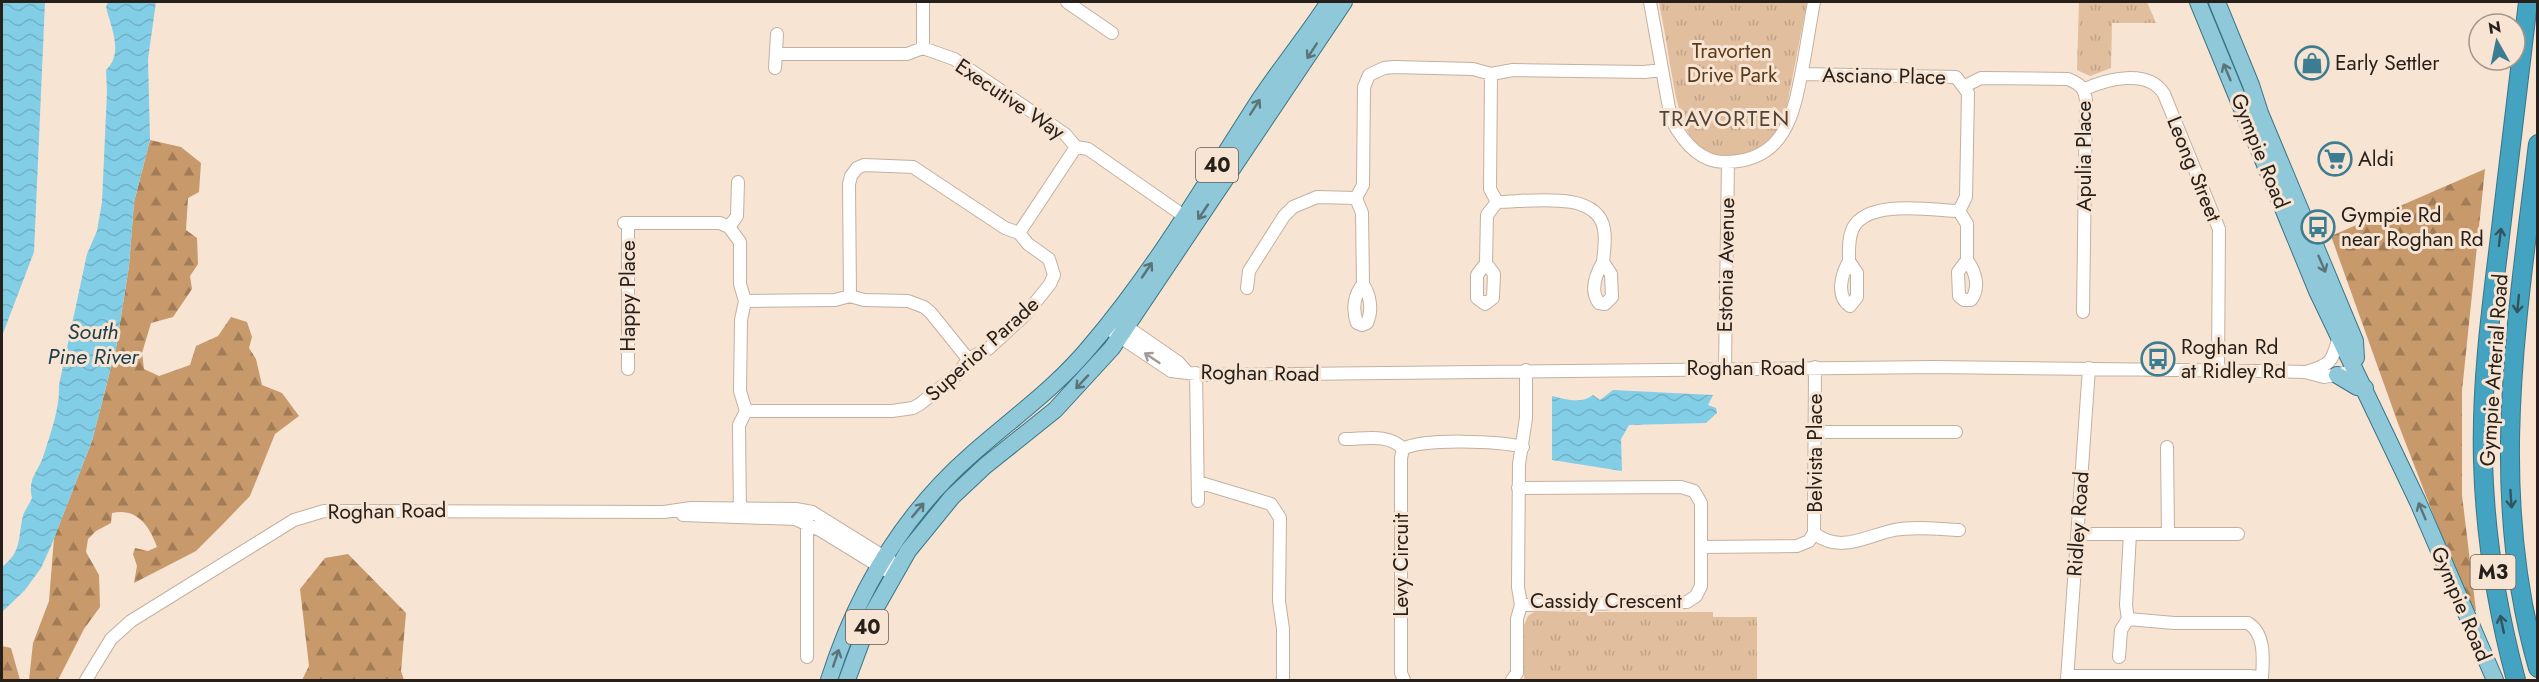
<svg xmlns="http://www.w3.org/2000/svg" width="2539" height="682" font-family="Jost,sans-serif">
  <defs>
    <pattern id="forest-firs" width="22" height="20" patternUnits="userSpaceOnUse" patternTransform="scale(1.5)"><rect width="22" height="20" fill="#c7996b"/><path d="M5 1l3.5 6h-7zM16 11l3.5 6h-7z" fill="#a27c57"/></pattern>
    <pattern id="park-tufts" width="24" height="20" patternUnits="userSpaceOnUse" patternTransform="scale(1.5)"><rect width="24" height="20" fill="#e0be9e"/><path d="M3 7l-1-3M5 7V3M7 7l1-3M15 17l-1-3M17 17v-4M19 17l1-3" fill="none" stroke="#c0a388"/></pattern>
    <pattern id="water-waves" width="16" height="10" patternUnits="userSpaceOnUse" patternTransform="scale(1.5)"><rect width="16" height="10" fill="#83cee7"/><path d="M0 5q4-4 8 0t8 0" fill="none" stroke="#71b1c6"/></pattern>
  </defs>
  <rect width="100%" height="100%" fill="#f7e4d3"/>
  <!-- forest -->
  <path fill="url(#forest-firs)" d="M150,140l31,7 20,16 -2,29 -11,6 -2,32 11,8 1,26 -8,12 2,13 -19,28 -22,6 -9,30 2,16 15,7 31,-11 6,-19 22,-10 13,-19 16,5 5,15 -3,11 7,11 6,26 20,8 17,23 -24,18 -25,62 -26,27 -28,28 -62,32 3,-17 -4,-12 2,-6 13,3 9,-4c-8,-22 -20,-39 -45,-34l-1,10 -15,8 -8,8 -2,13 13,23 1,32 -16,22 -26,51h-29l4,-37 16,-42 5,-63 38,-97 24,-93 13,-82 5,-64z
    M2485,169l-23,222v104l14,116 -5,1 -72,-186 -68,-190z
    M348,554l58,59 -5,58 3,9h-102l7,-14 -9,-77 25,-31z
    M2,646l9,2 9,32h-18z"/>
  <!-- park -->
  <path fill="url(#park-tufts)" d="M1659,2h148l-23,119c-13,20 -26,31 -51,35 -51,7 -56,-57 -63,-91 -3,-21 -7,-42 -11,-63z
    M2079,2h68l9,21h-44l-1,45 -21,8 -13,-6z
    M1534,612h179v5h44v63h-233v-55l4,-9z"/>
  <!-- water -->
  <path fill="url(#water-waves)" d="M2,2h43l-11,250 -32,84z
    M108,2h48l-8,57 2,81 -16,62 -5,64 -13,82 -24,93 -41,105 -10,22 -16,22 -23,22v-45c19,-15 16,-26 20,-47 1,-8 7,-15 10,-22 -5,-21 7,-26 12,-44 7,-22 16,-46 15,-69l28,-131 10,-23 5,-29 5,-110 -1,-22c18,-17 5,-42 0,-63z
    M1613,390l100,5 -5,10 8,3 1,5 -11,10 -77,2 -8,14 1,32 -70,-11v-64c14,3 28,9 41,-1l7,5z"/>
  <g fill="none" stroke-linecap="round" stroke-linejoin="round">
    <!-- minor casing -->
    <g stroke="#c3b1a0" stroke-width="14">
      <path id="minor" d="M923,2v46
        M1067,2l45,31
        M1650,2l21,117c11,21 29,44 55,43 60,-1 68,-49 77,-97 4,-21 7,-42 11,-63
        M777,54h130l16,-6 31,11 111,75 11,13 12,2 96,67
        M775,68l2,-34
        M1801,74l155,3 12,16 -2,104 -7,14 8,13v36
        M1965,86l16,-8 87,1c12,5 17,9 18,22l-3,211
        M2083,90c23,-11 65,-22 81,4l55,135 -1,141
        M1497,202c31,0 100,-13 107,27 2,10 0,23 -1,33
        M624,223h96l9,4 11,15v42l5,17 -4,19 -1,71 6,20 -7,14 1,92
        M729,227l8,-11 1,-34
        M1019,233l57,-86
        M1967,260c9,12 13,28 4,40h-7l-5,-4 -1,-24z
        M1849,261c0,-11 -1,-23 4,-33 15,-29 78,-18 106,-17
        M1849,261l8,12v24l-7,9c-15,-10 -8,-33 -1,-45z
        M1603,262l8,12 1,23 -7,7 -6,-1c-10,-13 -3,-29 4,-41z
        M1486,263l1,-48 10,-13 -7,-13 1,-115 22,-4 131,2 18,-2
        M1486,263l8,11 -1,24 -8,6 -8,-6v-23z
        M1363,284l-1,-71 -6,-15 7,-13 1,-98 5,-12 15,-7 10,-1 79,2 18,5
        M1363,284c7,11 10,26 4,39l-5,2 -5,-2c-5,-14 -3,-28 6,-39z
        M1247,288l2,-17 35,-55 9,-9 24,-10 39,1
        M745,301l90,-1 15,-4 14,4 44,1 16,6 7,6 37,46
        M1120,322l58,40 8,9
        M1114,333l57,38 34,4 729,-8 324,4 47,1 19,5 20,-4
        M1815,367l-1,166c26,21 52,3 80,-3 20,-4 44,-1 65,0
        M1725,368l3,-206
        M628,369v-146
        M2306,372c27,-8 26,-11 33,-36
        M1196,373l2,128
        M746,411h146l21,-3 7,-4 39,-31 9,-14 20,-10 38,-35 24,-30 4,-9 -5,-16 -21,-15 -9,-11 -14,-5 -92,-61 -49,-2 -7,3 -6,8 -2,8 1,112
        M1815,432h141
        M1345,439c20,0 44,-6 58,10
        M2167,447l1,87
        M1198,482l73,22 9,14 -1,83 4,28v51
        M1518,488l163,-1 13,4 7,12v83l-5,10 -9,6 -166,3
        M683,515l112,4 25,11 65,40
        M2078,534h160
        M1701,547l96,-1 12,-5 5,-8
        M807,657v-139
        M2119,657l2,-27 7,-11
        M2067,676h183l12,2c1,-18 4,-44 -14,-55h-74l-46,-4 -2,-14 4,-71
        M86,680l25,-41 20,-18 163,-101 30,-9 340,1 27,-4 105,1 16,3 79,49
        M1404,680l-3,-7v-215l2,-9c20,-11 96,-8 120,-2
        M1512,680l5,-7v-54l4,-14 -3,-18 1,-123 7,-46v-48
        M2067,680l22,-312"/>
    </g>
    <!-- major casing -->
    <g stroke="#3a7586" stroke-width="18">
      <path id="major" d="M2198,2l119,289 101,211 77,178
        M2217,2l34,83 9,28 95,228 1,17
        M2337,375l20,12 8,1
        M829,680c28,-88 73,-165 143,-226 42,-37 84,-66 120,-110 62,-73 112,-158 164,-239 23,-35 50,-68 73,-103
        M847,680l23,-62 38,-67 44,-54 33,-31 70,-56 57,-62 232,-346"/>
    </g>
    <!-- highway casing -->
    <g stroke="#3a7586" stroke-width="20">
      <path id="highway" d="M2538,144c-21,178 -51,347 0,524
        M2516,680c-19,-71 -31,-144 -33,-219 -2,-72 7,-144 16,-216 9,-81 19,-162 29,-243"/>
    </g>
    <!-- minor -->
    <use href="#minor" stroke="#fff" stroke-width="12"/>
    <!-- major -->
    <use href="#major" stroke="#8fc8d9" stroke-width="16"/>
    <!-- highway -->
    <use href="#highway" stroke="#44a3c0" stroke-width="18"/>
  </g>
  <!-- one-way arrows -->
  <defs><path id="oneway-shaft" d="M-6 0H5M1.5-3L5.5 0L1.5 3" fill="none" stroke-width="1.6" stroke-linecap="round" stroke-linejoin="round" transform="scale(1.5)"/></defs>
  <g stroke="#5b747a">
    <use href="#oneway-shaft" transform="translate(1312 51) rotate(123)"/>
    <use href="#oneway-shaft" transform="translate(2227 72) rotate(-113)"/>
    <use href="#oneway-shaft" transform="translate(1255 107) rotate(-57)"/>
    <use href="#oneway-shaft" transform="translate(1203 212) rotate(124)"/>
    <use href="#oneway-shaft" transform="translate(2322 264) rotate(67)"/>
    <use href="#oneway-shaft" transform="translate(1147 270) rotate(-56)"/>
    <use href="#oneway-shaft" transform="translate(1082 382) rotate(133)"/>
    <use href="#oneway-shaft" transform="translate(918 510) rotate(-50)"/>
    <use href="#oneway-shaft" transform="translate(2422 511) rotate(-113)"/>
    <use href="#oneway-shaft" transform="translate(836 658) rotate(-71)"/>
  </g>
  <g stroke="#33545c">
    <use href="#oneway-shaft" transform="translate(2500 237) rotate(-83)"/>
    <use href="#oneway-shaft" transform="translate(2518 304) rotate(96)"/>
    <use href="#oneway-shaft" transform="translate(2511 499) rotate(86)"/>
    <use href="#oneway-shaft" transform="translate(2502 624) rotate(-102)"/>
  </g>
  <use stroke="#9e9b98" href="#oneway-shaft" transform="translate(1152 358) rotate(-146)"/>
  <!-- icons -->
  <defs>
    <g id="shop-ring" transform="scale(1.725)"><circle r="9.5" fill="#f7e4d3" stroke="#3d7d91" stroke-width="1.5"/><path d="M-5-2.5h2.3a2.7 3.5 0 0 1 5.4 0H5L5.5 6h-11ZM-1.5-2.5h3a1.5 2.3 0 0 0-3 0Z" fill="#3d7d91"/></g>
    <g id="supermarket-ring" transform="scale(1.725)"><circle r="9.5" fill="#f7e4d3" stroke="#3d7d91" stroke-width="1.5"/><path d="M-6-5.5h2.5l.6 2H6L4.5 2H-2.5L-4.4-4H-6ZM-1.5 3.2a1.3 1.3 0 1 0 .1 0ZM3 3.2a1.3 1.3 0 1 0 .1 0Z" fill="#3d7d91"/></g>
    <g id="bus-ring" transform="scale(1.725)"><circle r="9.5" fill="#f7e4d3" stroke="#3d7d91" stroke-width="1.5"/><path d="M-5-6H5V4H4V6H2V4H-2V6H-4V4H-5ZM-3.5-4V0h7V-4ZM-3.5 1.2v1.5H-2V1.2ZM2 1.2v1.5H3.5V1.2Z" fill="#3d7d91"/></g>
  </defs>
  <g fill-rule="evenodd">
    <use href="#shop-ring" x="2312" y="63"/>
    <use href="#supermarket-ring" x="2335" y="159"/>
    <use href="#bus-ring" x="2318" y="227"/>
    <use href="#bus-ring" x="2158" y="359"/>
  </g>
  <g text-anchor="middle" stroke-width="6" stroke-linejoin="round" paint-order="stroke">
    <!-- shield labels -->
    <g fill="#f7e4d3" stroke="#655b52" stroke-width="1.5">
      <rect x="1196" y="148" width="42" height="34" rx="4.5"/>
      <rect x="2470.5" y="555" width="45" height="34" rx="4.5"/>
      <rect x="846" y="610" width="42" height="34" rx="4.5"/>
    </g>
    <g font-size="20" font-weight="bold" fill="#27201a">
      <text x="1217" y="172">40</text>
      <text x="2493" y="579">M3</text>
      <text x="867" y="634">40</text>
    </g>
    <!-- park labels -->
    <g font-size="21" fill="#5c3b18" stroke="#f7e4d3">
      <text x="1732" y="58">Travorten<tspan x="1732" dy="24">Drive Park</tspan></text>
    </g>
    <!-- poi labels -->
    <g font-size="21" fill="#27201a" stroke="#f7e4d3" text-anchor="start">
      <text x="2335" y="70">Early Settler</text>
      <text x="2358" y="166">Aldi</text>
      <text x="2341" y="222">Gympie Rd<tspan x="2341" dy="24">near Roghan Rd</tspan></text>
      <text x="2181" y="354">Roghan Rd<tspan x="2181" dy="24">at Ridley Rd</tspan></text>
    </g>
    <!-- street labels -->
    <g font-size="21" fill="#27201a" stroke="#f7e4d3">
      <text transform="translate(1884 76) rotate(1)" y="7">Asciano Place</text>
      <text transform="translate(1010 99) rotate(34)" y="7">Executive Way</text>
      <text transform="translate(2260 151) rotate(68)" y="7">Gympie Road</text>
      <text transform="translate(2084 156) rotate(-90)" y="7">Apulia Place</text>
      <text transform="translate(2194 169) rotate(68)" y="7">Leong Street</text>
      <text transform="translate(1726 265) rotate(-89)" y="7">Estonia Avenue</text>
      <text transform="translate(628 296) rotate(-90)" y="7">Happy Place</text>
      <text transform="translate(982 349) rotate(-42)" y="7">Superior Parade</text>
      <text x="1746" y="375">Roghan Road</text>
      <text transform="translate(2494 370) rotate(-86)" y="7">Gympie Arterial Road</text>
      <text transform="translate(1260 373) rotate(1)" y="7">Roghan Road</text>
      <text transform="translate(1815 453) rotate(-90)" y="7">Belvista Place</text>
      <text transform="translate(387 511) rotate(-1)" y="7">Roghan Road</text>
      <text transform="translate(2078 524) rotate(-86)" y="7">Ridley Road</text>
      <text transform="translate(1401 565) rotate(-90)" y="7">Levy Circuit</text>
      <text x="1606" y="608">Cassidy Crescent</text>
      <text transform="translate(2461 604) rotate(67)" y="7">Gympie Road</text>
    </g>
    <!-- neighbourhood labels -->
    <g font-size="22" letter-spacing="1.5" fill="#524335" stroke="#f7e4d3">
      <text x="1725" y="126">TRAVORTEN</text>
    </g>
    <!-- water labels -->
    <g font-size="22" font-style="italic" fill="#1d404c" stroke="#f7e4d3">
      <text x="93" y="339">South<tspan x="93" dy="25">Pine River</tspan></text>
    </g>
  </g>
  <!-- border -->
  <rect width="2539" height="682" fill="none" stroke="#27201a" stroke-width="6"/>
  <!-- north arrow -->
  <g transform="translate(2497 42) rotate(351)"><circle r="28" fill="#f7e4d3" stroke="#a49689" stroke-width="1.5"/>
  <path d="M0-4.5L10 22L0 15L-10 22Z" fill="#3d7d91"/>
  <text y="-9" font-size="16" font-weight="bold" text-anchor="middle" fill="#27201a">N</text>
  </g>
</svg>
